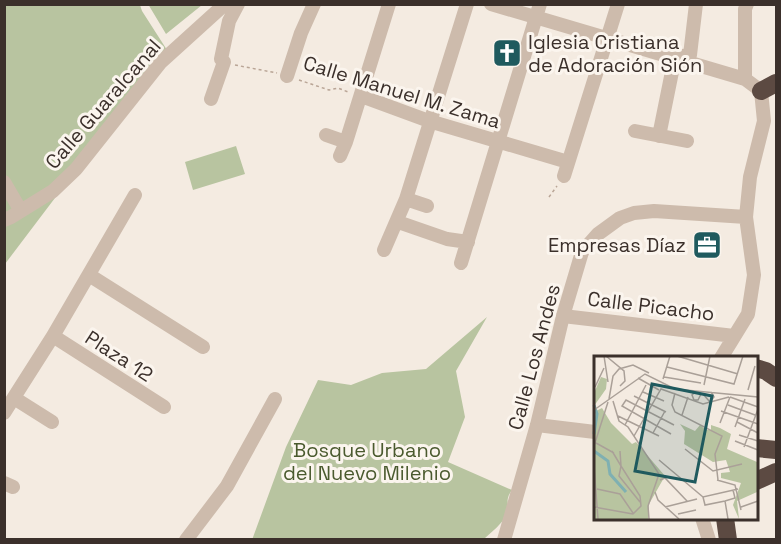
<svg xmlns="http://www.w3.org/2000/svg" width="781" height="544" font-family="'Space Grotesk',sans-serif">
  <rect width="100%" height="100%" fill="#f4ebe1"/>
  <!-- green -->
  <path fill="#b8c4a0" d="M148,4h54v1l-36,29z
    M5,5h135l2,6 25,39 -162,214z
    M236,146l9,28 -52,16 -8,-28z
    M487,317l-31,54 9,46 -17,45 64,28c-8,11 -2,13 -5,23 -3,10 -17,20 -24,27h-231l34,-93 32,-67 33,5 31,-12 44,-4z"/>
  <g fill="none" stroke-linecap="round" stroke-linejoin="round">
    <!-- path -->
    <path stroke="#b9a596" stroke-width="1.5" stroke-dasharray="3 3" stroke-linecap="butt" d="M235,65l42,8
      M299,80l30,10 9,-2 10,4
      M549,197l8,-11"/>
    <!-- minor -->
    <path stroke="#cdbbac" stroke-width="14" d="M491,4l254,75 16,12 3,30 -14,56 -4,40 8,58 -6,39 -27,44
      M287,76l14,-43 13,-29
      M745,79v-70l2,-5
      M361,96l68,25 139,41
      M211,99l13,-37 -3,-3 8,-38 9,-17
      M635,131l52,10
      M326,135l20,7
      M659,136l16,-79 15,-2 6,-51
      M340,156l6,-14 43,-138
      M564,176l54,-172
      M4,182l17,29
      M406,199l21,7
      M4,220l7,-3 42,-26 23,-22 85,-107 64,-58
      M398,222l49,17 21,3
      M384,250l22,-51 61,-195
      M461,263l79,-259
      M89,275l114,72
      M563,316l171,20
      M53,336l111,71
      M14,398l38,24
      M4,413l49,-77 82,-141
      M537,425l58,7
      M4,483l9,4
      M702,518l7,22
      M186,540l41,-54 48,-87
      M504,540l33,-115 26,-109 19,-64 16,-18 22,-16 14,-5 20,-2 92,6"/>
    <!-- highway -->
    <path stroke="#5c4a42" stroke-width="18" d="M761,91l15,-8
      M756,368l10,3 10,7
      M756,448l20,2
      M756,481l20,-9
      M725,518l3,22"/>
  </g>
  <!-- icons -->
  <defs>
    <g id="church-square" transform="scale(1.5)"><rect x="-9" y="-9" width="18" height="18" rx="4" fill="#1f5a5e" stroke="#fbf5ee"/><path d="M-1.2-6h2.4v3.5h3.3v2.4h-3.3V6h-2.4V-.1h-3.3v-2.4h3.3Z" fill="#fff"/></g>
    <g id="office-square" transform="scale(1.5)"><rect x="-9" y="-9" width="18" height="18" rx="4" fill="#1f5a5e" stroke="#fbf5ee"/><path d="M-6-3h4V-5.5h4V-3h4V5H-6ZM-1-4.5V-3h2v-1.5ZM-6 0V1H6V0Z" fill="#fff"/></g>
  </defs>
  <g fill-rule="evenodd">
    <use href="#church-square" x="507" y="53"/>
    <use href="#office-square" x="707" y="245"/>
  </g>
  <g text-anchor="middle" stroke-width="6" stroke-linejoin="round" paint-order="stroke">
    <!-- poi labels -->
    <g font-size="20" fill="#3b302b" stroke="#fbf5ee" text-anchor="start">
      <text x="528" y="49">Iglesia Cristiana<tspan x="528" dy="23">de Adoración Sión</tspan></text>
      <text x="686" y="252" text-anchor="end">Empresas Díaz</text>
    </g>
    <!-- street labels -->
    <g font-size="20" fill="#3b302b" stroke="#fbf5ee">
      <text transform="translate(402 92) rotate(17)" y="7">Calle Manuel M. Zama</text>
      <text transform="translate(103 104) rotate(-49)" y="7">Calle Guaralcanal</text>
      <text transform="translate(651 306) rotate(7)" y="7">Calle Picacho</text>
      <text transform="translate(119 356) rotate(33)" y="7">Plaza 12</text>
      <text transform="translate(534 357) rotate(-75)" y="7">Calle Los Andes</text>
    </g>
    <!-- park labels -->
    <g font-size="20" fill="#4a5a2e" stroke="#fbf5ee">
      <text x="367" y="457">Bosque Urbano<tspan x="367" dy="23">del Nuevo Milenio</tspan></text>
    </g>
  </g>
  <!-- overview -->
  <g transform="translate(594 356)">
    <rect width="164" height="164" fill="#f4ebe1"/>
    <path d="M7,21l6,2 -1,10 -12,17v-13zM8,52l9,15 21,21 4,-2 29,34 -16,28 -1,15h-54v-107zM86,68l15,7 5,-6 6,5h5v-5l9,3 11,6 -4,15 30,13v30l-20,9 2,18 -6,-14 8,-22 -20,-5v-5l9,-1 -4,-12 -13,2 -29,-18 1,-13z" fill="#b8c4a0"/>
    <path fill="none" stroke="#7fb0b2" stroke-width="3" d="M0,49l3,9 -3,20M0,95l14,10 2,13 16,18"/>
    <path fill="none" stroke="#aaa098" stroke-width="1.5" d="M10,0l4,26M12,0l18,15 1,10 -5,5M83,0l61,18M73,11l67,17 9,-28M70,21l37,6M44,22l21,12M69,23l7,-23M110,29l6,-29M1,31l9,-19M154,34l7,-24M102,35l-4,4 2,5h4l3,-6M49,36l21,9M81,37l-3,12 3,7 47,24 -7,18 3,26M109,38l7,8 4,-5 -3,-5M40,40l32,16M136,41l28,10M15,43l4,-23 6,-7 14,-4 16,8M19,45l6,20 9,6 31,47 -11,32 1,13M134,49l27,10M0,54l51,-36 30,15 83,8M127,55l37,13M88,59l6,-18M24,60l41,20M143,66l21,11M126,67l10,-26M31,69l21,-40M141,71l10,-28M59,77l12,-22M77,78l-49,-28 4,-6 48,25M145,79l19,6M40,80l27,-47 42,15 26,-7M141,85l23,9M2,87l18,10M0,90l14,-44M150,91l14,-38M91,93l28,22 29,-7M18,95l9,15 -2,10 21,26M26,95l1,15 19,30 1,10 -8,8M65,104l44,37 35,-8M0,110l4,53M66,124l5,-2 22,23M123,124l18,5 6,25M3,133l23,5 13,19M61,136l3,8 21,19M109,141l2,8 20,-4 10,-3 -2,-8M131,145l3,18M0,151l39,7M71,151l32,-8M147,151l17,-6M84,158l18,-4"/>
    <path fill="#1f5a5e" fill-opacity="0.15" stroke="#1f5a5e" stroke-width="3" d="M58,28l60,12 -17,86 -60,-11z"/>
    <rect width="164" height="164" fill="none" stroke="#3b302b" stroke-width="3"/>
  </g>
  <!-- border -->
  <rect width="781" height="544" fill="none" stroke="#3b302b" stroke-width="12"/>
</svg>
